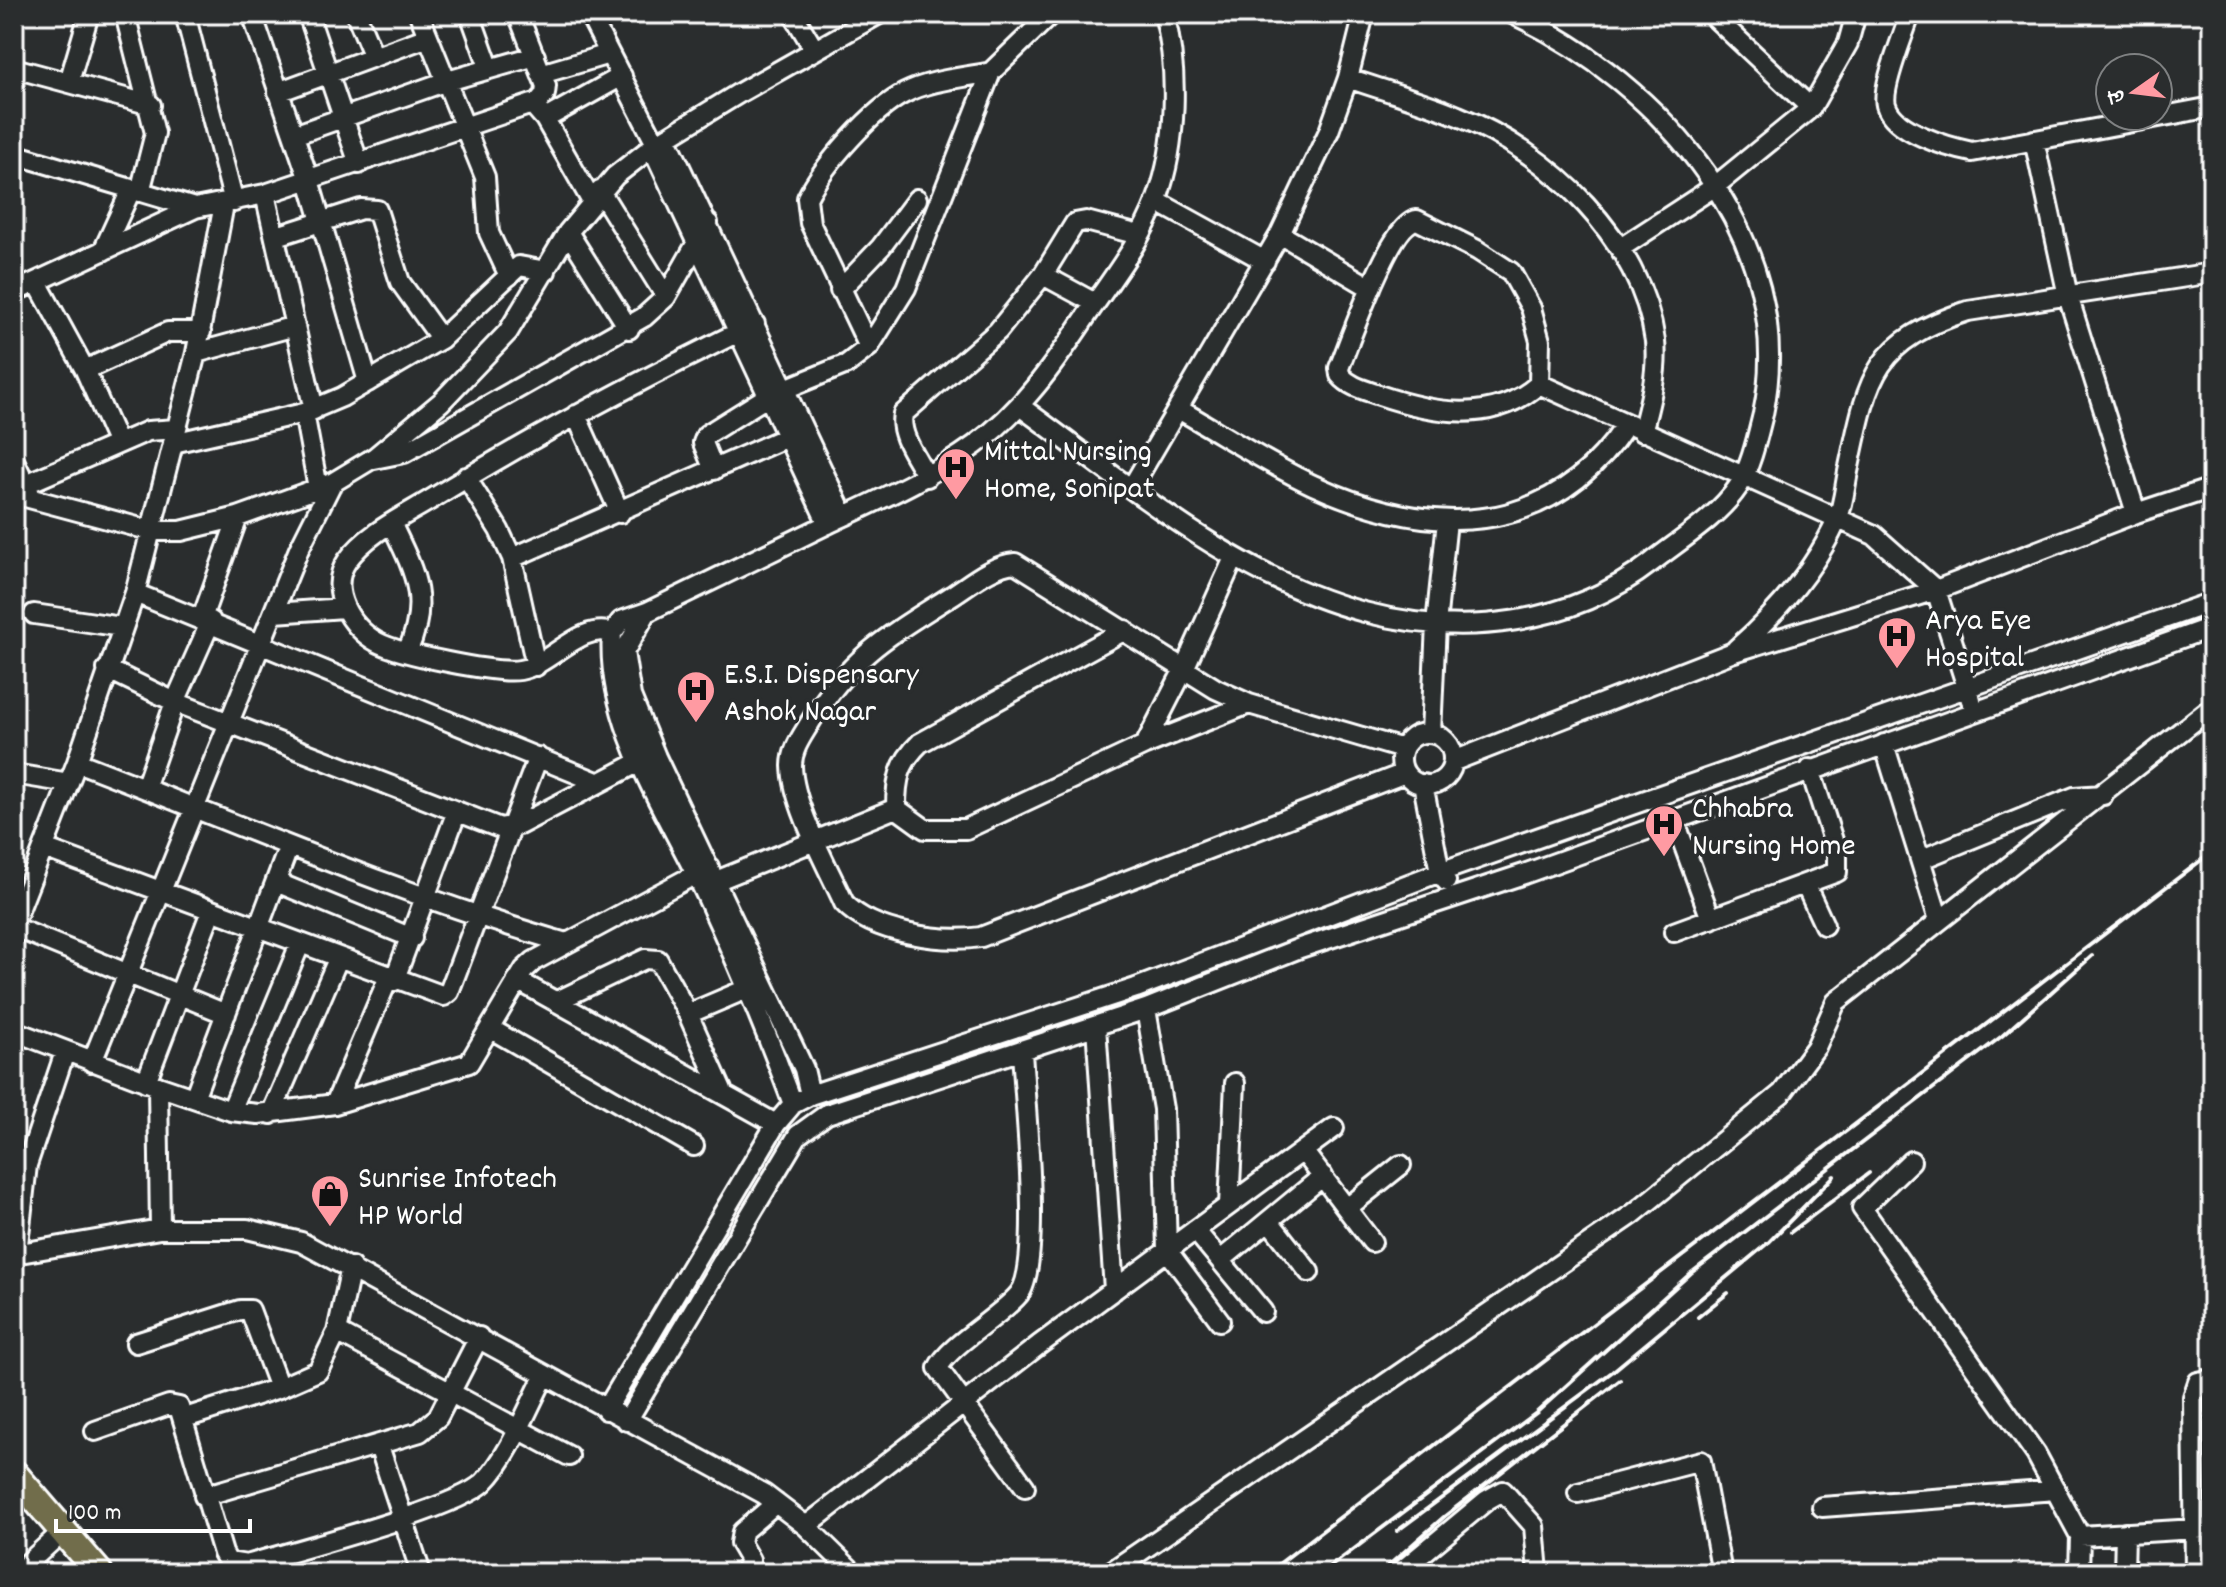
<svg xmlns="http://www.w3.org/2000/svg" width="2226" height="1587" font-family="Dekko,'Playpen Sans Deva',sans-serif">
  <rect width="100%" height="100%" fill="#2a2d2e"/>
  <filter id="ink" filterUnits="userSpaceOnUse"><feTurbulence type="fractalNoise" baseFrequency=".0125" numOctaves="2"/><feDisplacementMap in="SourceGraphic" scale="16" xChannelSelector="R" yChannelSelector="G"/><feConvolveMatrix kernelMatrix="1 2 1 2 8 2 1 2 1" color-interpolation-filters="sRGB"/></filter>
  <g filter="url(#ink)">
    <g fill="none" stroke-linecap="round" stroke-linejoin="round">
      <!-- minor casing -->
      <g stroke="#fff" stroke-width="24">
        <path id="minor" d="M125,14l30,119 -15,59
          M185,14l49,188
          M252,14l57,166 59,202
          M308,14l51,150
          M356,14l18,43
          M419,14l66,163 4,56 20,43
          M470,14l19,53
          M518,14l28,72 -1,8 -9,11
          M589,14l67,130
          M793,14l21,35
          M1711,14l100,94
          M1910,14c-6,21 -29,73 -24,91 8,27 62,42 86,47l240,-45
          M14,68l137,37
          M541,74l68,-20
          M1348,78c37,13 75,23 110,38 91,36 184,125 197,225 3,31 -5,61 -13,91
          M69,82l20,-68
          M278,92l150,-55
          M545,119l77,-43
          M294,135l150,-53 91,-26
          M667,139l177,377
          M2034,140l34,156 68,217
          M652,147l176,377
          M14,154l181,54 70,-14 267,-90 13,15 46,81
          M600,191l66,106
          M265,194l49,216
          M1156,201l109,60
          M1417,220l60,30 34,22 20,36 9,33 -1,43c-46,41 -107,29 -160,11 -14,-5 -29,-8 -39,-20l-1,-7c11,-27 51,-145 78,-148z
          M568,232l61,97
          M1280,234l91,54
          M277,236l84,-27 16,1 23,72 41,57
          M1622,247l92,-60 97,-79 37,-65 8,-29
          M103,251l28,-61
          M1043,275l52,28
          M37,282l48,88 33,74
          M840,290l41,-43 36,-48
          M14,292l181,-84
          M869,347l-59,-124 -3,-25c16,-33 66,-89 98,-105 25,-13 58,-15 86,-21
          M196,353l99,-27
          M85,370l83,-38h33
          M1539,384l335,151 62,55 35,110
          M1021,407c105,76 215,172 343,205 99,26 207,13 288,-50 28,-22 66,-45 86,-75 13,-21 19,-49 25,-73 37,-173 -102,-331 -250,-400
          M1180,410c44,25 87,54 133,75 116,53 236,55 313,-60
          M304,413l14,75
          M576,415l44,98
          M173,443l131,-30 38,-16 99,-58 78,-73 27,5
          M374,459l30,-6 240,-136 22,-20 42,-74
          M14,460l16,34
          M714,470l-11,-27 3,-8 64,-40 77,-31 22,-17 37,-59 85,-216 60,-58
          M466,477l33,53 13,28 24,108
          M927,477c-9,-18 -29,-42 -24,-63l95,-83 45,-56 32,-52 11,-2 53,14
          M26,484l122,-53 28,-2
          M1132,487l148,-253 49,-103 19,-53 16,-64
          M14,494l138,37h29l57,-14 94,-34 43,-26 66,-55 67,-70 60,-100 47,-56 41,-32 85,-52 138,-78
          M391,523c23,48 40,77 16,129
          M512,558l286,-126
          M135,593l462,189
          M647,612l-23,40 7,44 25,61 148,312 6,26
          M275,613l69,-5
          M34,614l88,13
          M202,618l36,-101
          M612,633c-32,-11 -61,32 -92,37 -24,4 -121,-16 -143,-28 -26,-14 -50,-52 -30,-81 19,-27 55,-44 83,-61 105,-65 214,-122 325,-176
          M1736,649c40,-35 79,-80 101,-129 7,-16 8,-36 12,-53 19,-91 25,-126 119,-156l244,-38
          M107,669l68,33 325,126 19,-3 122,-64
          M1431,733l5,-109 11,-103
          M1401 759a26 26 0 1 1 52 0a26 26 0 1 1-52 0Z
          M1884,744l55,176
          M1145,745l38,-74 51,-113
          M1403,749l-154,-45 -33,-15 -201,-126c-23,2 -45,21 -64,33 -63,40 -100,60 -140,125 -8,14 -19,27 -19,45 1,40 35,99 52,137 28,30 98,40 137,34l424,-164
          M1454,761l277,-108 205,-63 200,-77 76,-25
          M77,762c162,62 322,133 489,181
          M14,774l55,9
          M1423,784l17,88 6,9
          M145,788l30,-86 36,-81
          M896,808l29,21h41l179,-84 104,-41
          M896,808c0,-28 3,-45 24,-65l205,-113
          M1674,819l37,100
          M44,848l400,148 5,-4 89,-235
          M1922,859l152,-62 29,-2
          M276,882l136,56
          M706,885l190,-77
          M1806,886l18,39
          M14,923l63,-161 58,-169 61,-240 28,-149
          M14,927l212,87
          M1674,932l163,-60v-19l-27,-84
          M517,980l259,144
          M394,981l63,-170
          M557,1001l88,-42 13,1 30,54 34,76
          M1146,1009l17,100 4,141 53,71
          M688,1014l61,-26
          M1096,1026l18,264
          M491,1029l203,117
          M14,1031l144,55 73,25 27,3 77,-10 134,-41 55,-93 10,-9 175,-94
          M1022,1051c2,44 21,214 -3,243 -19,23 -70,51 -81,74l87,119
          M92,1062l207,-513 33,-66
          M146,1082l65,-171
          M158,1086l2,143
          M194,1098l95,-252
          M335,1104l53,-125
          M793,1104c-26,-71 -55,-140 -87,-209 -37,-81 -101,-169 -94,-262l9,-12 26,-9c61,-30 123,-60 185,-90 49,-23 99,-45 143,-77 47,-35 78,-79 110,-127 26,-38 56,-76 72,-119 20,-55 22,-129 7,-185
          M231,1111l69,-167
          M271,1114l67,-155
          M1303,1151l69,91
          M1911,1161l-49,47 174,246 44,82 -1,37
          M1229,1205l6,-122
          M1347,1208l54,-43
          M1269,1221l40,51
          M1195,1230l68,82
          M17,1253l10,-88 38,-113
          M14,1254l146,-25h87l54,13 463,252 42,32 48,47
          M1222,1259l101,-83
          M337,1332l232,124
          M136,1343l104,-33h10l29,78
          M606,1410l170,-286 17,-20 17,-9 326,-107 304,-116 772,-270
          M185,1418l94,-30 39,-17 19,-39 14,-65
          M627,1421l171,-286 29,-21 319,-105 154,-61 224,-74 688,-247
          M95,1431l74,-26 10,2 44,146 5,9 19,3c45,-14 211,-56 237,-83 25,-25 44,-75 61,-107
          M379,1446l42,127
          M1578,1493l123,-32 21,112
          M204,1496l216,-64 18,-15 41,-80
          M1822,1507l234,-17
          M806,1526l233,-181 295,-217
          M2080,1536l132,-8
          M27,1564l36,-33
          M744,1573l6,-13 -10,-17 2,-11 34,-29
          M1109,1573l524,-359 149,-121 34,-46 20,-45 376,-295
          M1399,1573l88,-73 16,-9 31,35 4,47
          M2124,1573l1,-40
          M2195,1573l-2,-176 5,-15 14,-3"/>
      </g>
      <!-- highway casing -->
      <g stroke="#fff" stroke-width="32">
        <path id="highway" d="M14,1474l85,99"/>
      </g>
      <!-- minor -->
      <use href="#minor" stroke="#2a2d2e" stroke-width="18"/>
      <!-- highway -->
      <use href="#highway" stroke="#716d4b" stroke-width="26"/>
      <!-- rail -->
      <path stroke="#fff" stroke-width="4" d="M1791,1232l78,-59
        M1698,1317l30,-24
        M1397,1531l215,-159 157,-130 65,-66
        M1267,1573l945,-721
        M1322,1573l214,-160 155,-140 311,-237 90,-80
        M1380,1573l65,-57 175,-136"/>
    </g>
  </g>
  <!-- icons -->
  <defs>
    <g id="hospital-pin" transform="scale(2)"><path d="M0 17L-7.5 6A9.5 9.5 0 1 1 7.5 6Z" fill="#ff9aa2" stroke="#2a2d2e"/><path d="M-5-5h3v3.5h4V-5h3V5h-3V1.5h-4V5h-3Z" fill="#111"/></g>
    <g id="shop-pin" transform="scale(2)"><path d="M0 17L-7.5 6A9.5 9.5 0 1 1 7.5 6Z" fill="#ff9aa2" stroke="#2a2d2e"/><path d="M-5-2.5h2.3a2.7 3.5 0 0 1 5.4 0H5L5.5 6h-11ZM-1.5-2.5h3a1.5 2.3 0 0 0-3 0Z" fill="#111"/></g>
  </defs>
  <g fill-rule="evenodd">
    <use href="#hospital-pin" x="956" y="467"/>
    <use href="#hospital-pin" x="1897" y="636"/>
    <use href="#hospital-pin" x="696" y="690"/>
    <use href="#hospital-pin" x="1664" y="824"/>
    <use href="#shop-pin" x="330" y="1194"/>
  </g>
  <g text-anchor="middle" stroke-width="7" stroke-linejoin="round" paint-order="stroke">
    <!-- poi labels -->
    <g font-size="32" fill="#fff" stroke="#2a2d2e" text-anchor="start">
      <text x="984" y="460">Mittal Nursing<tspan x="984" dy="37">Home, Sonipat</tspan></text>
      <text x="1925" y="629">Arya Eye<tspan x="1925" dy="37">Hospital</tspan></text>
      <text x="724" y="683">E.S.I. Dispensary<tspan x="724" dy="37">Ashok Nagar</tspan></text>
      <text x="1692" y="817">Chhabra<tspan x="1692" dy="37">Nursing Home</tspan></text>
      <text x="358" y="1187">Sunrise Infotech<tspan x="358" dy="37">HP World</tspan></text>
    </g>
  </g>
  <!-- margin -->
  <rect width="2226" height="1587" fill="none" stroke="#2a2d2e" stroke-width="48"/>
  <rect x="24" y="24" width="2178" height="1539" fill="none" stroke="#fff" stroke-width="3" filter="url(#ink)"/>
  <!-- north arrow -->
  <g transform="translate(2134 92) rotate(256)"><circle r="38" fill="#2a2d2e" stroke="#7f8182" stroke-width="2"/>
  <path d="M0-6L14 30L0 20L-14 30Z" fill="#ff9aa2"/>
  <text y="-12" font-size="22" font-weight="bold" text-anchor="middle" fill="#ffffff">उ</text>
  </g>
  <!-- scale -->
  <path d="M56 1519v12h194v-12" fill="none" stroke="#ffffff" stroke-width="4"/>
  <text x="68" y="1519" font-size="24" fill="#ffffff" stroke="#2a2d2e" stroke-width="6" paint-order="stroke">100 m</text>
</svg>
